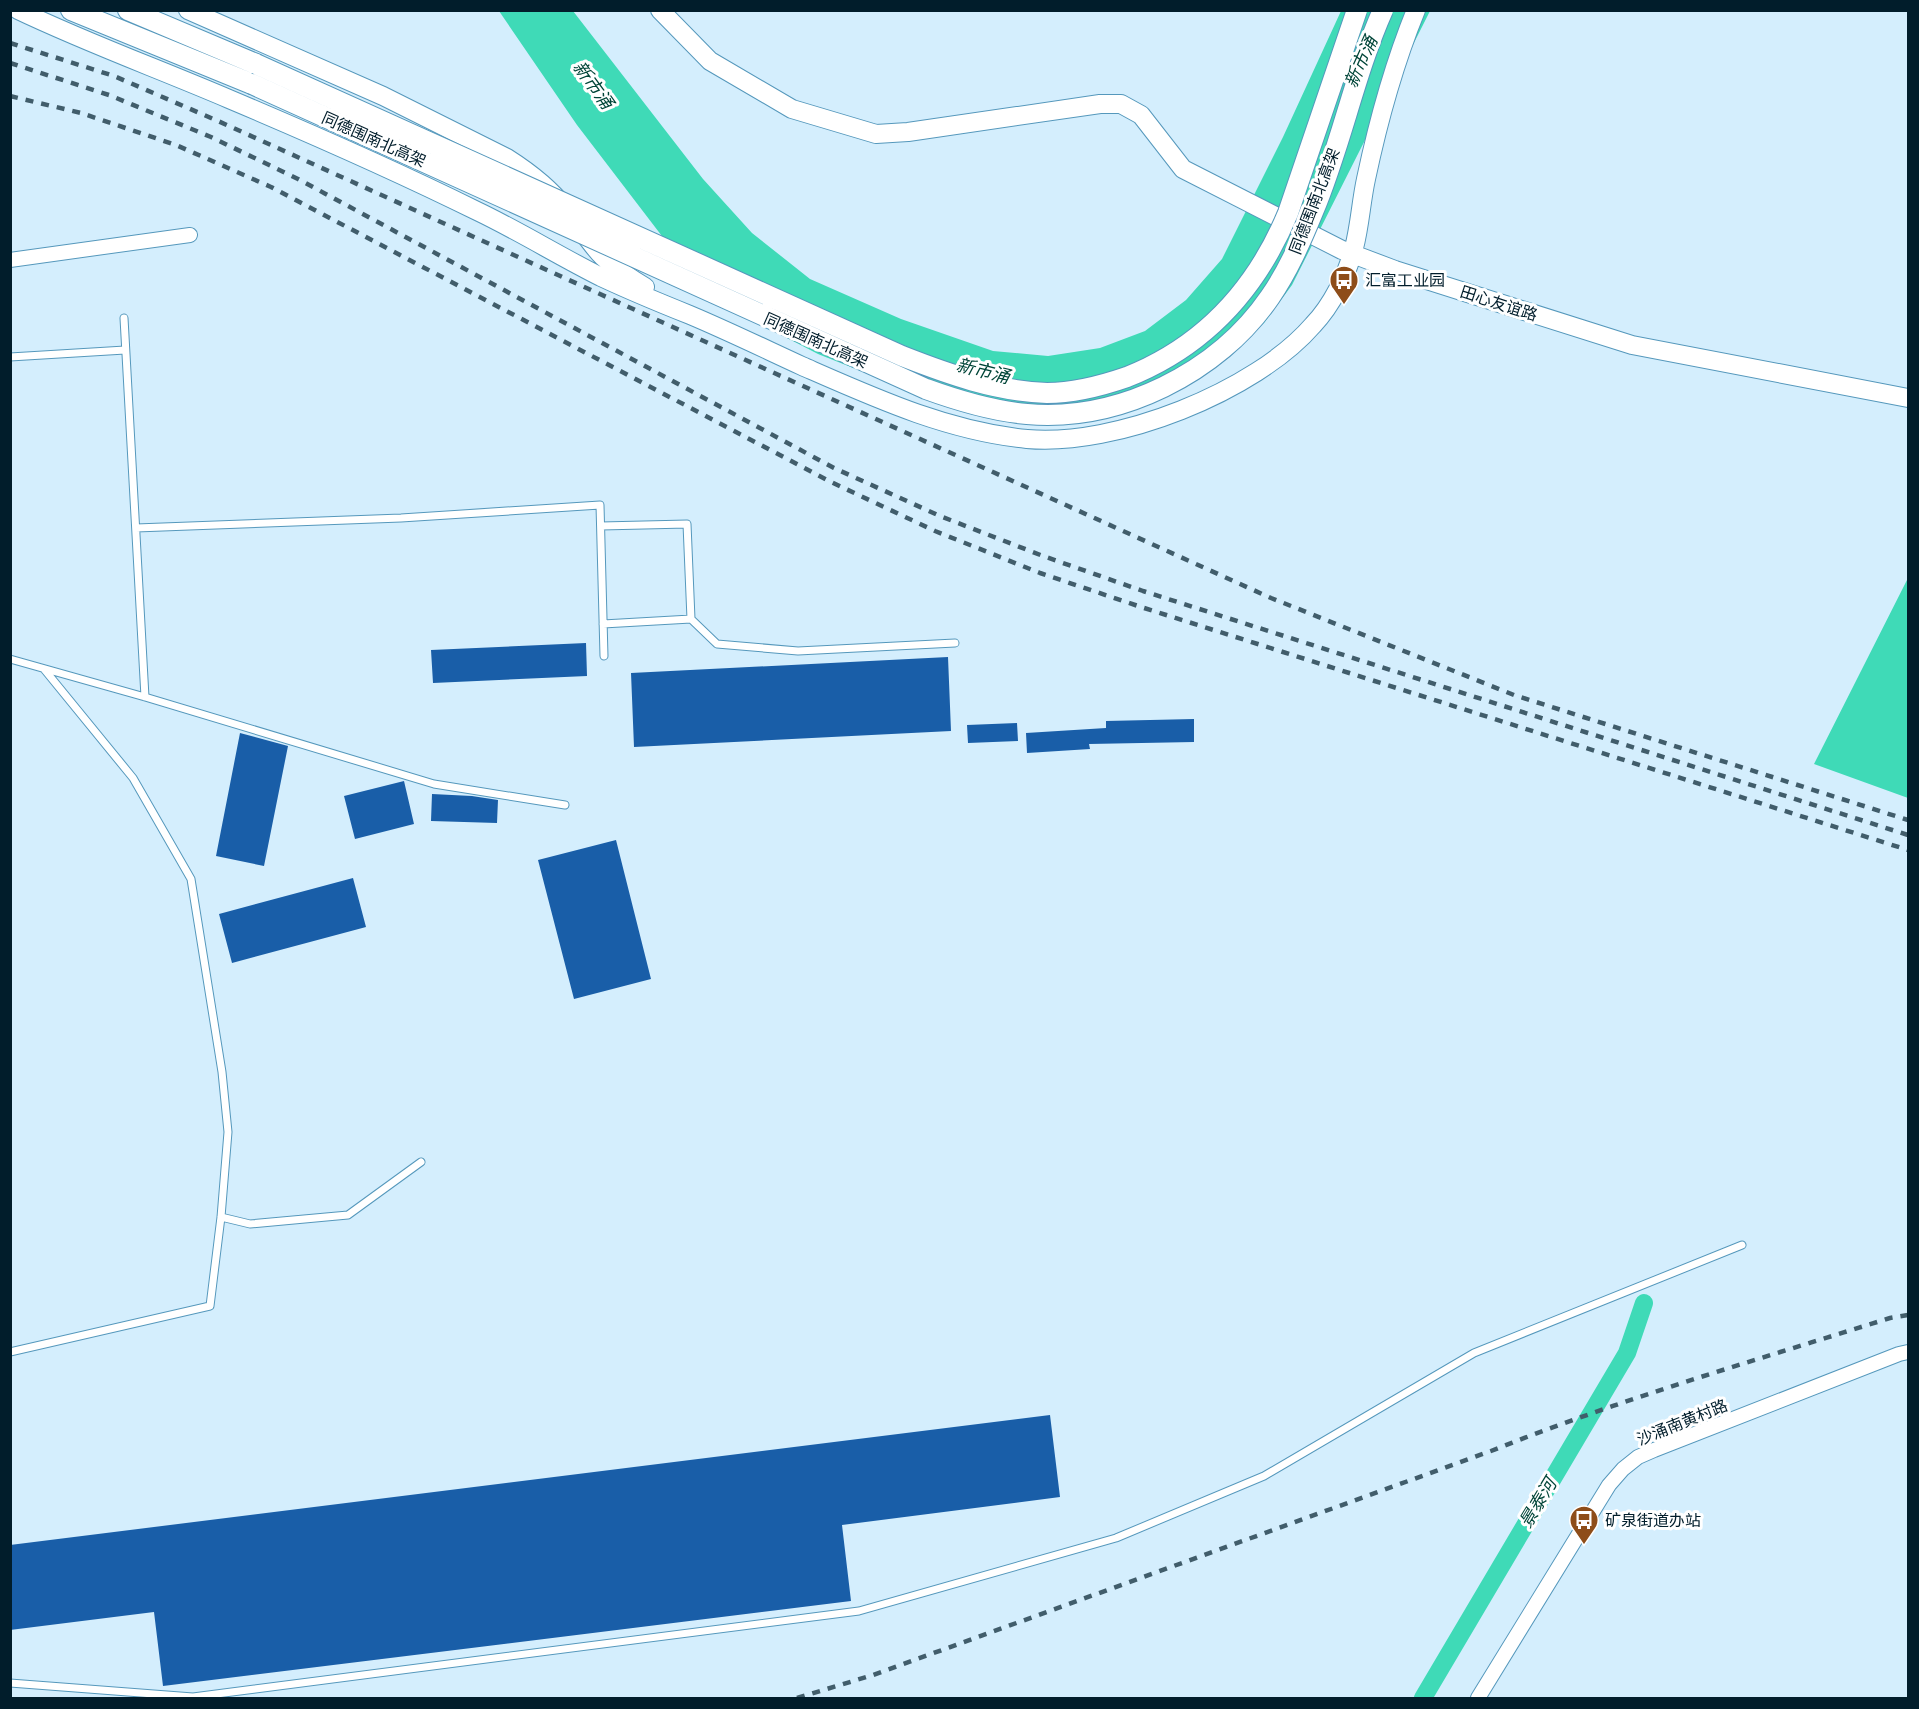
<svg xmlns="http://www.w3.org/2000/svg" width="1919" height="1709" font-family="'Archivo Narrow','Noto Sans SC',sans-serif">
  <rect width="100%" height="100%" fill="#d4eefd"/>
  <!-- water -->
  <path fill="#3fdab7" d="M499,11h74l130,168 49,54 58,46 91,40 92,32 55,5 52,-8 45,-17 41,-31 36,-41 61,-122 58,-126h89l-138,274 -28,38 -39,30 -114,59 -187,-16 -106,-42 -83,-43 -67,-67 -91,-119z
    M1908,578v220l-94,-34z"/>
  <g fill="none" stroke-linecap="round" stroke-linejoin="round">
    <!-- canal -->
    <path stroke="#3fdab7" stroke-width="18" d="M1423,1698l204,-345 17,-50"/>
  </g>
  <!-- building -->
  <path fill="#195ea8" d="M586,643l1,33 -154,7 -2,-33z
    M948,657l3,74 -317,16 -3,-74z
    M1194,719v23l-105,2 1,5 -63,4 -1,-20 80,-5v-7z
    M1017,723l1,18 -50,2 -1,-18z
    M240,733l48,13 -24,120 -48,-10z
    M404,781l10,43 -59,15 -11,-43z
    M432,794l40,2 26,4 -1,23 -66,-2z
    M616,840l35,139 -77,20 -36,-139z
    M353,878l13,49 -134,36 -13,-49z
    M1050,1415l10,82 -218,28 9,76 -688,85 -9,-74 -144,18v-85z"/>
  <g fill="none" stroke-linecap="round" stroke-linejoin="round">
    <!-- service casing -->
    <g stroke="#5598bc" stroke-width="9">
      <path id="service" d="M124,318l21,379
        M10,357l115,-7
        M601,526l86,-2 4,95 -88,5
        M136,528l265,-10 199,-13 4,151
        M691,619l26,25 81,7 157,-8
        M10,659l135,38 289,87 131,21
        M221,1217l29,7 98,-9 73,-53
        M10,1352l200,-46 11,-89 7,-85 -6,-60 -31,-193 -58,-101 -89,-109
        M10,1683l183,14 666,-86 257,-73 148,-62 210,-123 268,-108"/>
    </g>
    <!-- minor casing -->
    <g stroke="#5598bc" stroke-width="16">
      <path id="minor" d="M10,260l180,-25
        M1478,1698l131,-213 14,-16 15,-12 16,-7 245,-96 9,-2"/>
    </g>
    <!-- tertiary casing -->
    <g stroke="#5598bc" stroke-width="20">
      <path id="tertiary" d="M18,10c69,33 141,59 211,89 83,35 167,72 248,112 42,20 82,45 124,66 30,14 59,26 89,38 38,16 75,34 112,51 73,32 145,65 225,73 88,8 228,-47 286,-114 19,-20 34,-50 41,-77 6,-23 7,-46 12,-69 12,-57 28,-115 50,-169
        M188,10l195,86 124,62c22,14 43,30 59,51 13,16 23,34 37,48 13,12 27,21 42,30
        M660,10l50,51 82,48 84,25 32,-2 192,-28h21l20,11 42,54 159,81 53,20 237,75 276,53"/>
    </g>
    <!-- secondary casing -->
    <g stroke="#5598bc" stroke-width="22">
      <path id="secondary" d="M71,10l181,74
        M128,10l128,54"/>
    </g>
    <!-- service -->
    <use href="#service" stroke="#fff" stroke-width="7"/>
    <!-- minor -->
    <use href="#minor" stroke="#fff" stroke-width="14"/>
    <!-- tertiary -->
    <use href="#tertiary" stroke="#fff" stroke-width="18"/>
    <!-- secondary -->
    <use href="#secondary" stroke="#fff" stroke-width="20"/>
    <!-- rail -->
    <path stroke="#415d6b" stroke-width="4.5" stroke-dasharray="8 8" stroke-linecap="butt" d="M10,43l104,33 104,45 1053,477 243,97 394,125
      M10,63l99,32 102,42 87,42 536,289 106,48 103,40 100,35 765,244
      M10,96l71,17 95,32 95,42 560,295 104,49 105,42 101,34 767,243
      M797,1698l76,-23 618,-224c130,-52 265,-91 399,-133l18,-3"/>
    <!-- secondary-bridge casing -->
    <g stroke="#5598bc" stroke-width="22" stroke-linecap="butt">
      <path id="secondary-bridge" d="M256,64l646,292c46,18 93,35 145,37 27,0 54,-7 80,-16 78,-31 129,-87 161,-164l69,-203
        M252,84l674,305c33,12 66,22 101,25 92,8 191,-41 243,-117 18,-26 31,-56 43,-85 28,-66 41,-137 70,-202"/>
    </g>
    <!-- secondary-bridge -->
    <use href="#secondary-bridge" stroke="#fff" stroke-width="20"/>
  </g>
  <!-- icons -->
  <defs>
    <g id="bus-pin" transform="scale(1.5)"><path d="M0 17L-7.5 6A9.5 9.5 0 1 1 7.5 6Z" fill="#8e4d19" stroke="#fff"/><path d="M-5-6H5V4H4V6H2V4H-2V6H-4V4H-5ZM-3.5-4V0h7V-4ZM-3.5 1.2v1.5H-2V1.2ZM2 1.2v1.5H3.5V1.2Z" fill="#fff"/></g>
  </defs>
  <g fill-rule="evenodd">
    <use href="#bus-pin" x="1344" y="280"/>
    <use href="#bus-pin" x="1584" y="1520"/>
  </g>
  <g text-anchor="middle" stroke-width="6" stroke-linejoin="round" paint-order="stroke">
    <!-- street labels -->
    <g font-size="16" fill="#011d2b" stroke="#fff">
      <text transform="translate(374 139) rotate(24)" y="6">同德围南北高架</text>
      <text transform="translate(1314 201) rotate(-69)" y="6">同德围南北高架</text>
      <text transform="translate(1499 303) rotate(18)" y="6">田心友谊路</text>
      <text transform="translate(816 340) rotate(24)" y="6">同德围南北高架</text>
      <text transform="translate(1682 1422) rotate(-22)" y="6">沙涌南黄村路</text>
    </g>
    <!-- poi labels -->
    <g font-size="16" fill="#011d2b" stroke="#fff" text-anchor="start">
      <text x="1365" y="286">汇富工业园</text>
      <text x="1605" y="1526">矿泉街道办站</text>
    </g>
    <!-- water labels -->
    <g font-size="18" font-style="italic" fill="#004538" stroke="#fff">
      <text transform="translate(1361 62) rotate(-66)" y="6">新市涌</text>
      <text transform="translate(593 85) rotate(54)" y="6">新市涌</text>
      <text transform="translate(983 371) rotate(14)" y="6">新市涌</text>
      <text transform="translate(1538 1503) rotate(-59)" y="6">景泰河</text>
    </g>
  </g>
  <!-- border -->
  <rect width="1919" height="1709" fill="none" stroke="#011d2b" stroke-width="24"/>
</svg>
